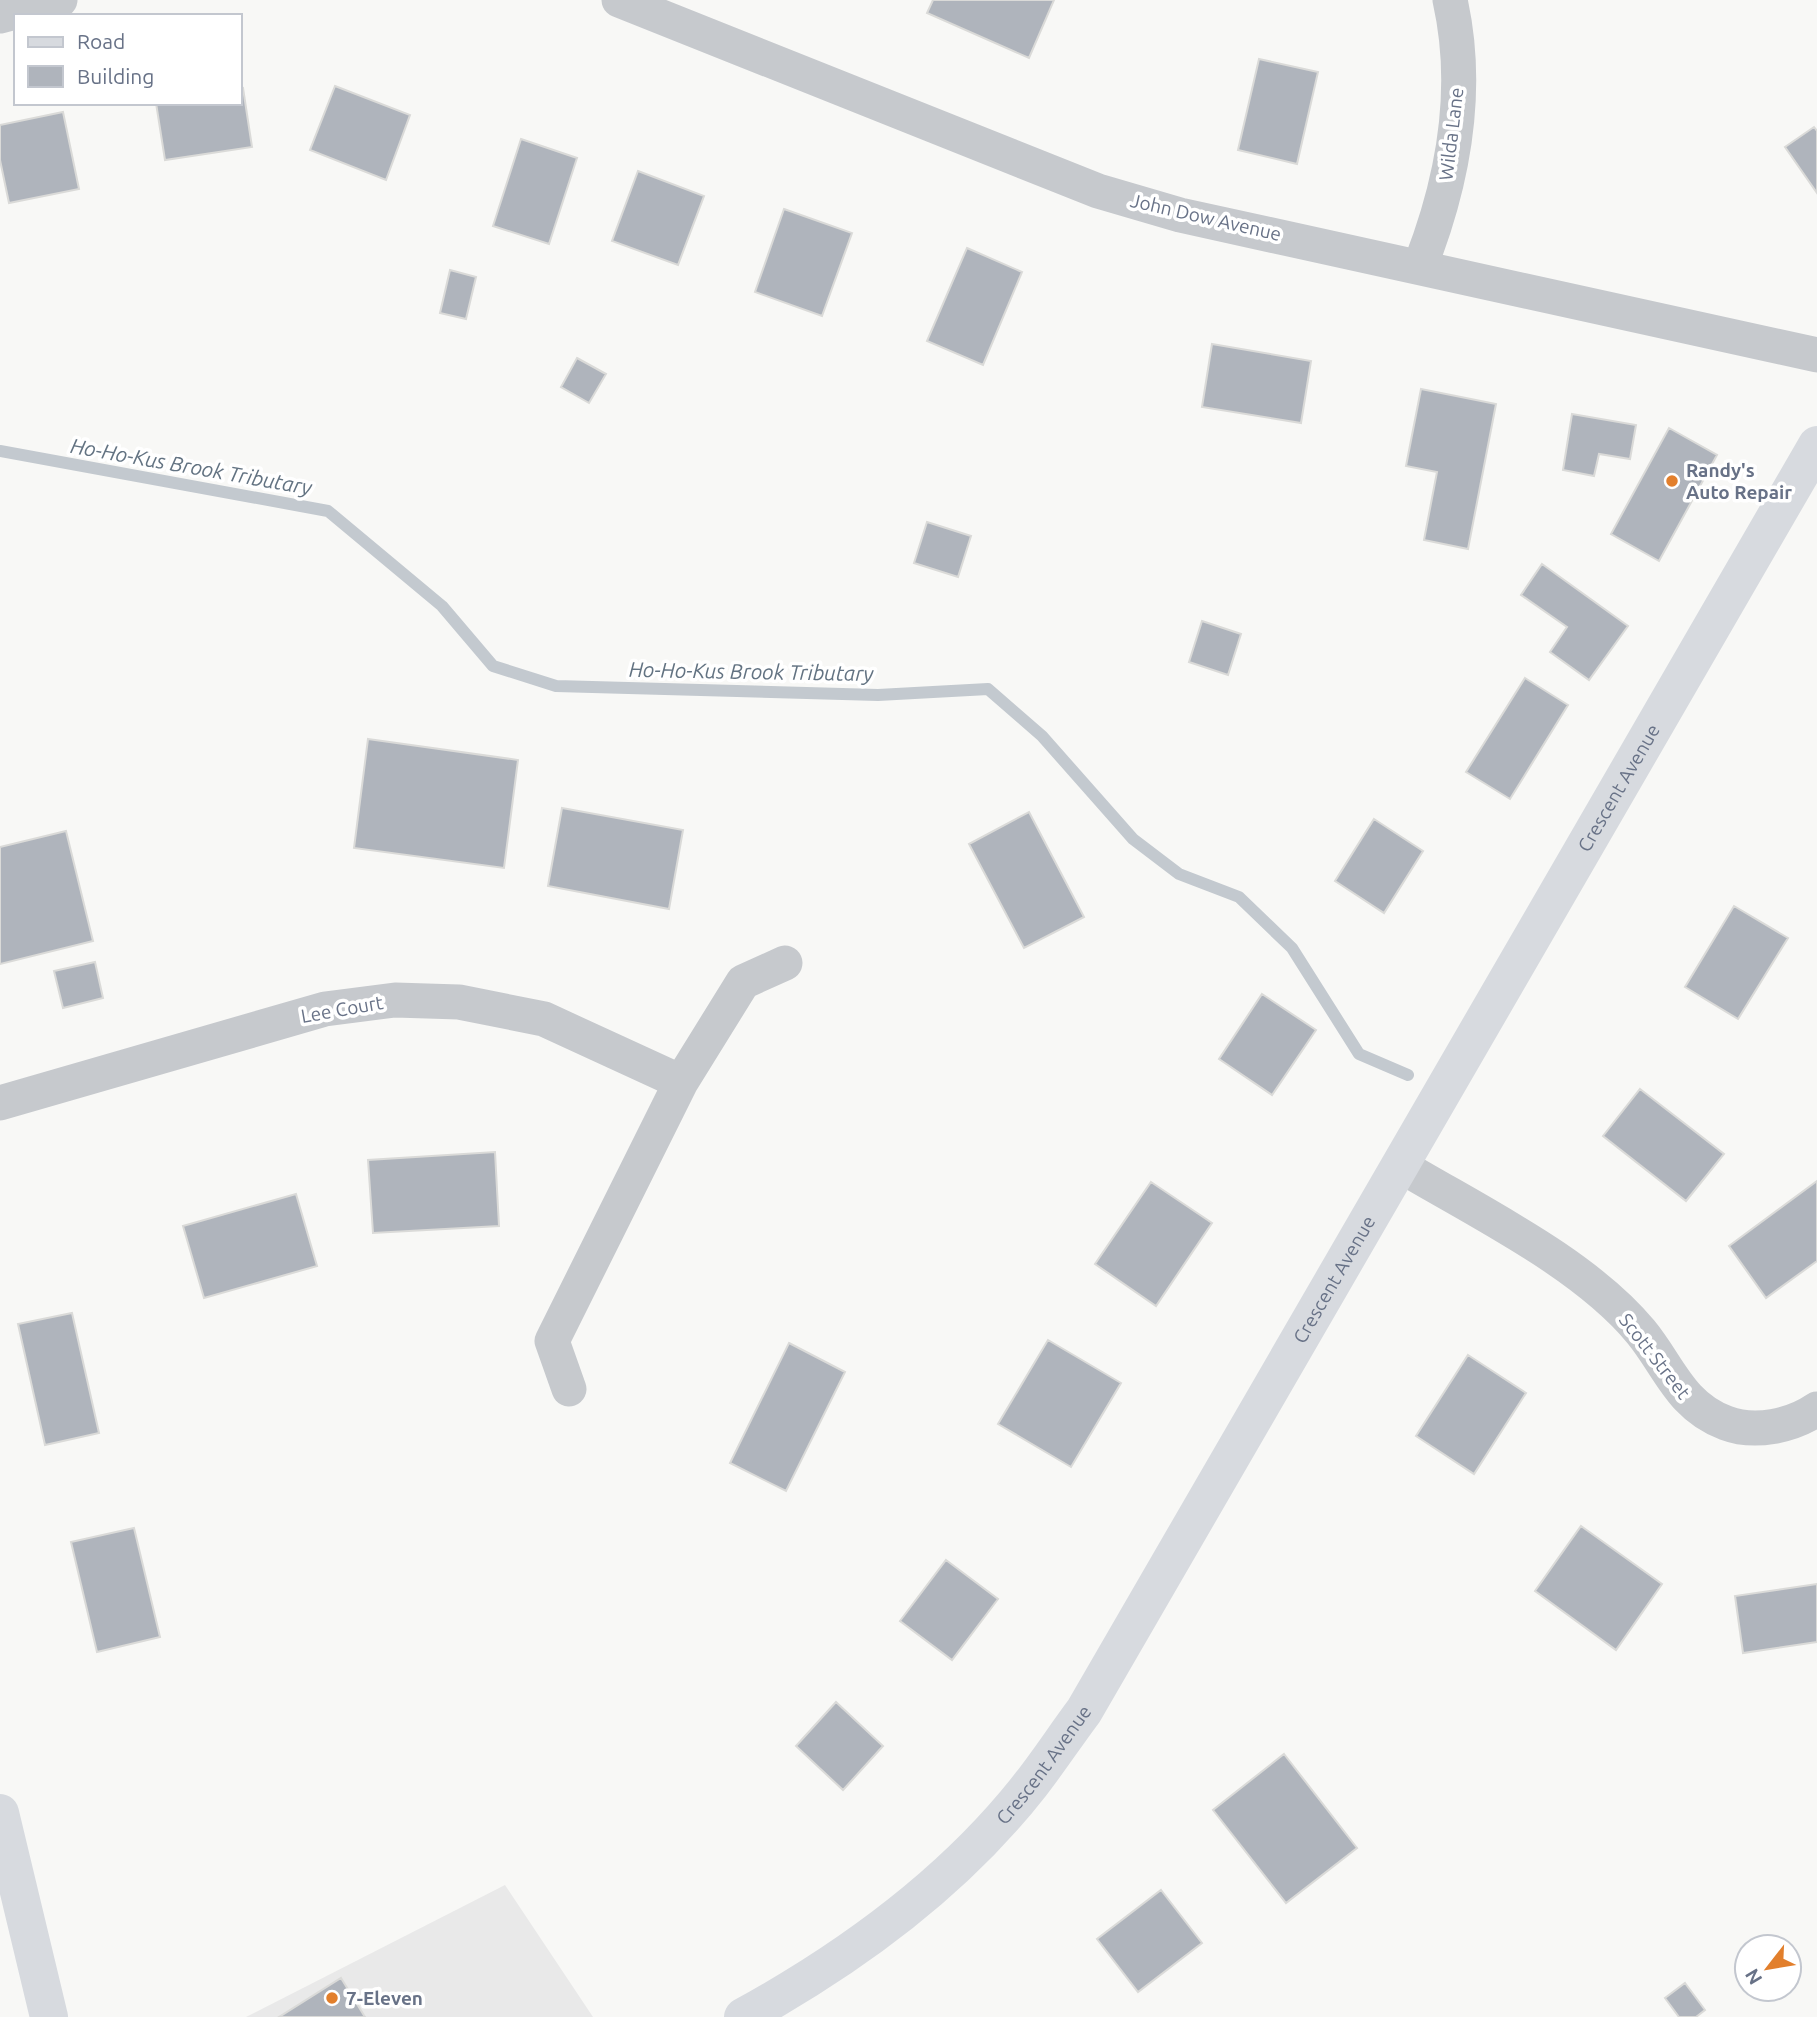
<svg xmlns="http://www.w3.org/2000/svg" width="1817" height="2017" font-family="Ubuntu,sans-serif">
  <rect width="100%" height="100%" fill="#f8f8f6"/>
  <!-- built -->
  <path fill="#e9e9e9" d="M505,1885l88,132h-347z"/>
  <g fill="none" stroke-linecap="round" stroke-linejoin="round">
    <!-- stream -->
    <path stroke="#c3c9cf" stroke-width="12" d="M0,451l328,60 114,95 51,60 63,20 322,9 110,-6 54,47 91,103 46,35 60,23 53,51 67,106 49,21"/>
  </g>
  <!-- building -->
  <path fill="#afb4bc" stroke="#dadad8" stroke-width="2" d="M933,0h121l-25,58 -102,-45z
    M1259,59l59,13 -21,92 -59,-14z
    M335,86l75,29 -24,65 -76,-30z
    M243,88l9,59 -87,13 -9,-57h84v-14z
    M63,112l16,77 -70,14 -9,-43v-35z
    M1814,127l3,4v62l-32,-46z
    M521,139l56,19 -28,86 -56,-18z
    M638,171l66,25 -26,69 -66,-24z
    M784,209l68,24 -30,83 -67,-24z
    M967,248l55,24 -39,93 -56,-24z
    M450,270l26,7 -10,42 -26,-6z
    M1212,344l99,17 -10,62 -99,-16z
    M577,358l29,16 -17,29 -28,-16z
    M1421,389l75,15 -28,145 -44,-9 13,-68 -31,-6z
    M1572,414l64,11 -6,34 -31,-5 -5,22 -31,-6z
    M1669,428l48,27 -58,106 -48,-27z
    M927,522l44,14 -13,41 -44,-14z
    M1542,564l86,62 -39,54 -39,-28 17,-25 -46,-32z
    M1202,621l39,13 -13,41 -39,-13z
    M1525,678l43,27 -58,94 -44,-27z
    M368,739l150,21 -14,108 -150,-20z
    M562,808l121,22 -14,79 -121,-23z
    M1029,812l55,105 -60,31 -55,-104z
    M1374,819l49,32 -39,62 -49,-32z
    M66,831l27,110 -93,23v-117z
    M1734,906l54,32 -50,81 -53,-32z
    M95,962l8,36 -40,10 -9,-37z
    M1262,994l54,36 -44,65 -53,-36z
    M1640,1089l84,65 -38,47 -83,-65z
    M495,1152l4,74 -126,7 -5,-73z
    M1817,1181v80l-51,37 -37,-52z
    M1151,1182l61,41 -56,83 -61,-42z
    M296,1194l21,72 -113,32 -21,-72z
    M72,1313l27,120 -54,12 -27,-121z
    M1048,1340l73,43 -50,84 -73,-43z
    M789,1343l56,29 -59,119 -56,-28z
    M1468,1355l58,38 -52,81 -58,-38z
    M1581,1526l81,58 -46,66 -81,-59z
    M134,1528l26,109 -63,15 -26,-110z
    M946,1560l52,39 -46,61 -52,-39z
    M1817,1584v58l-74,11 -8,-57z
    M836,1702l47,44 -40,44 -47,-44z
    M1284,1754l73,94 -71,55 -73,-93z
    M1161,1890l41,53 -64,49 -41,-53z
    M341,1978l24,39h-86z
    M1685,1983l20,27 -9,7h-17l-14,-19z"/>
  <g fill="none" stroke-linecap="round" stroke-linejoin="round">
    <!-- street -->
    <path stroke="#c6c9cd" stroke-width="35" d="M619,0l479,191 82,24 637,140
      M0,16l60,-16
      M1420,266c33,-84 50,-177 30,-266
      M0,1103l325,-94 70,-9 64,2 85,17 137,63
      M1401,1166c77,46 183,97 240,166 28,34 39,74 85,91 29,11 66,3 91,-14
      M569,1389l-17,-48 129,-259 62,-100 42,-19"/>
    <!-- secondary -->
    <path stroke="#d7dadf" stroke-width="38" id="s1" d="M743,2017c109,-60 211,-134 288,-233 18,-23 35,-49 53,-73l733,-1266"/>
    <!-- primary -->
    <path stroke="#d7dadf" stroke-width="38" d="M0,1813l49,204"/>
  </g>
  <!-- markers -->
  <g fill="#e27f2c" stroke="#fff" stroke-width="2.5">
    <circle cx="1672" cy="481" r="7"/>
    <circle cx="332" cy="1998" r="7"/>
  </g>
  <g text-anchor="middle" stroke-width="7" stroke-linejoin="round" paint-order="stroke">
    <!-- street labels -->
    <g font-size="19" fill="#687287" stroke="#fff">
      <text transform="translate(1451 134) rotate(-83)" y="7">Wilda Lane</text>
      <text transform="translate(1206 217) rotate(13)" y="7">John Dow Avenue</text>
      <text dy="7" stroke="none"><textPath href="#s1" startOffset="1530">Crescent Avenue</textPath></text>
      <text transform="translate(342 1009) rotate(-10)" y="7">Lee Court</text>
      <text dy="7" stroke="none"><textPath href="#s1" startOffset="962">Crescent Avenue</textPath></text>
      <text transform="translate(1655 1356) rotate(52)" y="7">Scott Street</text>
      <text dy="7" stroke="none"><textPath href="#s1" startOffset="396">Crescent Avenue</textPath></text>
    </g>
    <!-- poi labels -->
    <g font-size="19" font-weight="bold" fill="#687287" stroke="#fff" text-anchor="start">
      <text x="1686" y="477">Randy's<tspan x="1686" dy="22">Auto Repair</tspan></text>
      <text x="346" y="2005">7-Eleven</text>
    </g>
    <!-- water labels -->
    <g font-size="21" font-style="italic" fill="#637382" stroke="#fff">
      <text transform="translate(191 467) rotate(10)" y="7">Ho-Ho-Kus Brook Tributary</text>
      <text transform="translate(751 672) rotate(1)" y="7">Ho-Ho-Kus Brook Tributary</text>
    </g>
  </g>
  <!-- legend -->
  <rect x="14" y="14" width="228" height="91" fill="#ffffff" stroke="#c3c7cf" stroke-width="2"/>
  <rect x="28" y="37" width="35" height="10" fill="#d7dadf" stroke="#c3c7cf" stroke-width="2"/>
  <text x="77" y="49" font-size="21" fill="#687287">Road</text>
  <rect x="28" y="66" width="35" height="21" fill="#afb4bc" stroke="#c3c7cf" stroke-width="2"/>
  <text x="77" y="84" font-size="21" fill="#687287">Building</text>
  <!-- north arrow -->
  <g transform="translate(1768 1968) rotate(239)"><circle r="33" fill="#ffffff" stroke="#c3c7cf" stroke-width="2"/>
  <path d="M0-5L12 26L0 18L-12 26Z" fill="#e27f2c"/>
  <text y="-10" font-size="19" font-weight="bold" text-anchor="middle" fill="#687287">N</text>
  </g>
</svg>
